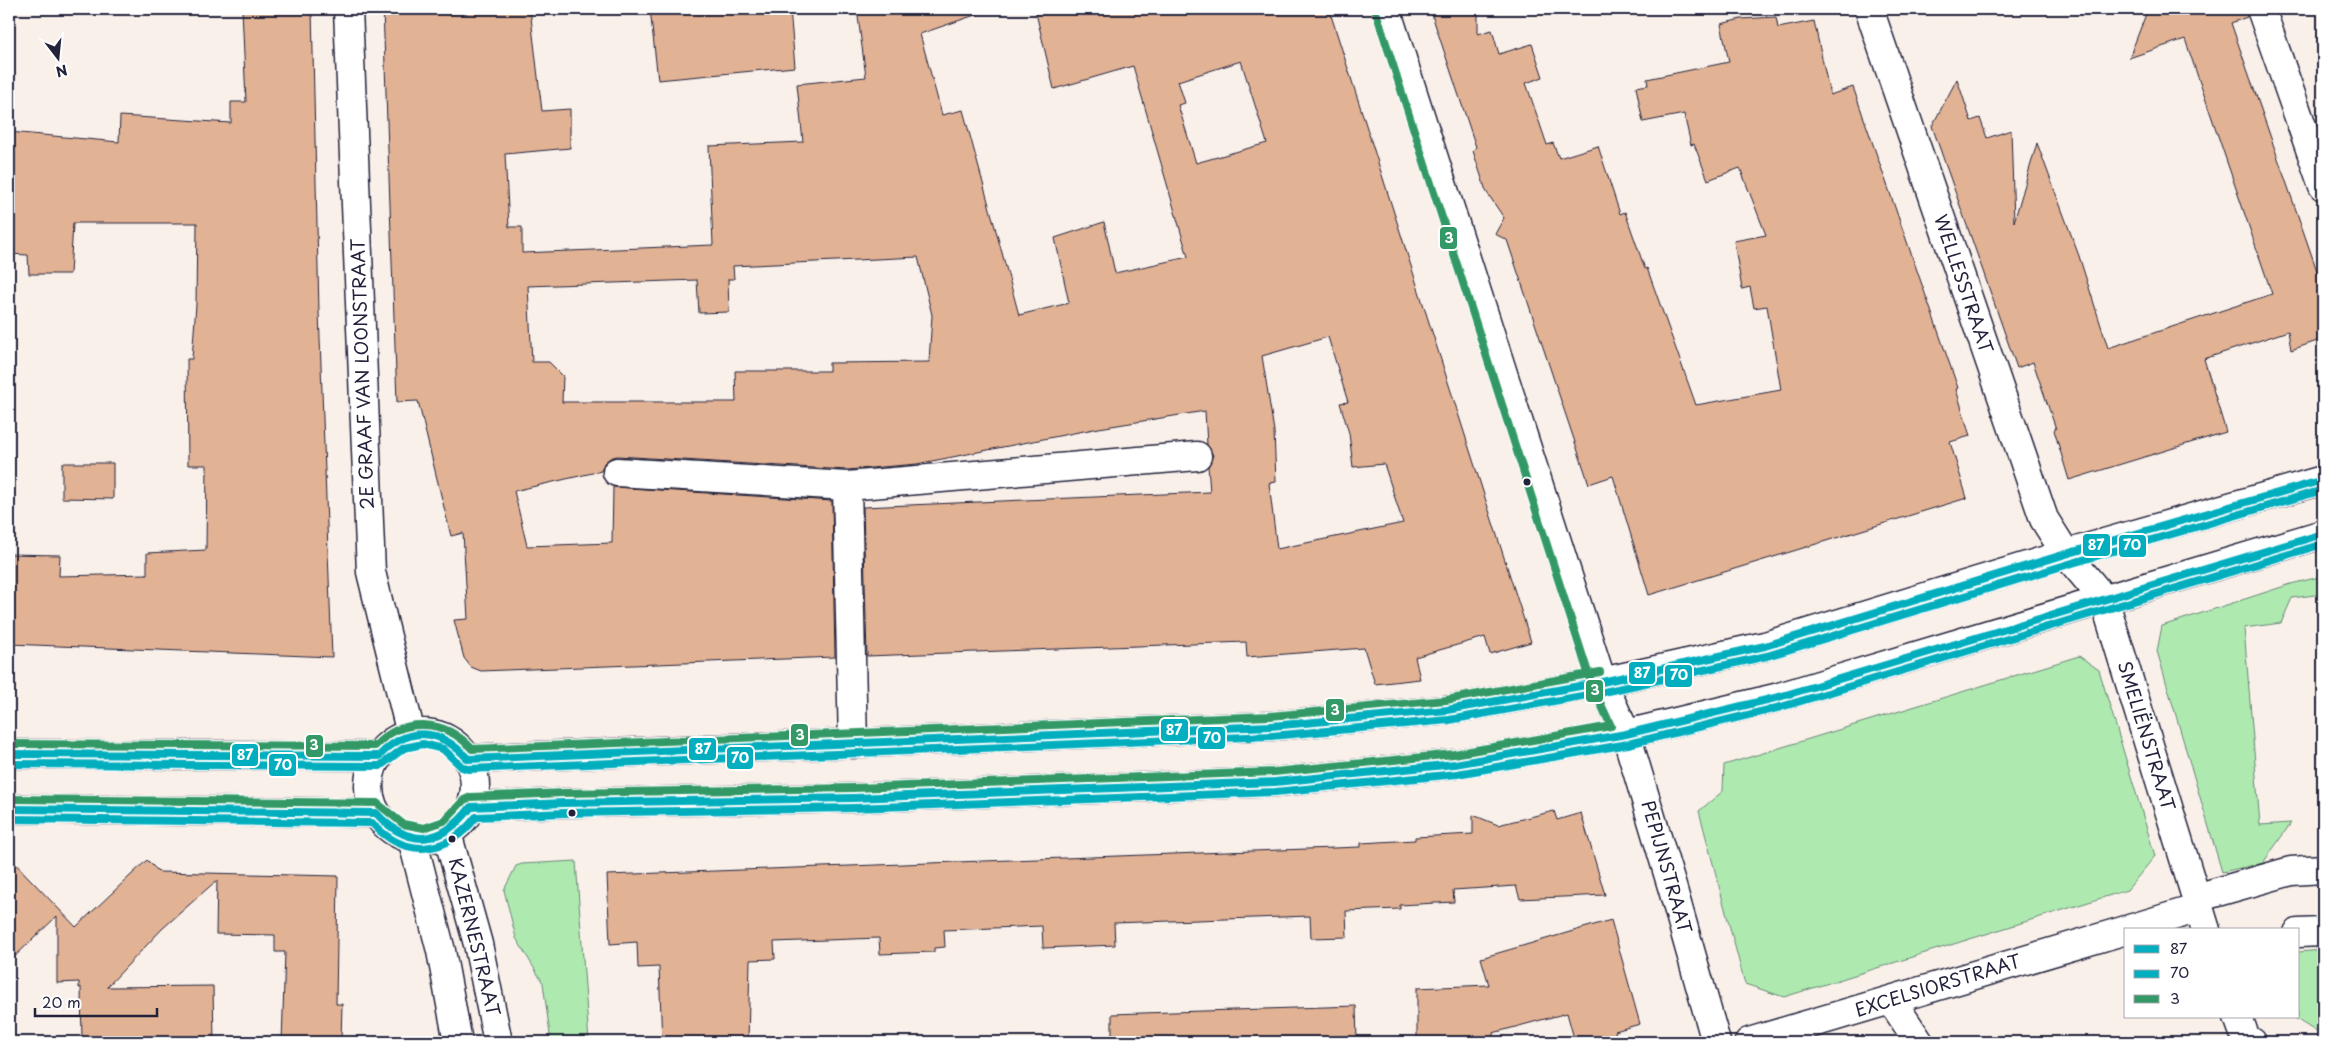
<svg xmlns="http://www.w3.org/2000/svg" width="2332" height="1051" font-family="'Playpen Sans',sans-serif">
  <rect width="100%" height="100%" fill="#f9f0ea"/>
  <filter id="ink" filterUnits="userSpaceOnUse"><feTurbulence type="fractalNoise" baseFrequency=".02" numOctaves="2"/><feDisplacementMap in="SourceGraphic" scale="10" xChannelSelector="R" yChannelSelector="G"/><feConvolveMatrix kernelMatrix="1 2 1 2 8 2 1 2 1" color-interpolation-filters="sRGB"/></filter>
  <g filter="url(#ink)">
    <!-- green -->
    <path fill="#aeeab0" stroke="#688676" d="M2323,576v18l-31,4 -11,25 -37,5 16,197 31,-2 -28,40 -41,9 -65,-221 5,-25 129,-42z
      M2079,656l20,14 56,186 -28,34 -343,107 -39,-13 -46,-173 24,-20 1,-26z
      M576,861l13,181h-38l-8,-59 -27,-45 -12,-48 12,-24 6,-2z
      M2323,950v86l-30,-19h5v-65z"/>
    <!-- building -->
    <path fill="#e2b294" stroke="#22223b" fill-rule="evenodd" d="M242,9h70l7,303 13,345 -323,-13v-90l51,1 -1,21 88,-2v-21l59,-3 1,-85h-19l-1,-106h5l4,-55 1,-81h-124l-3,51h-41l-1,-19 -19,-1v-122l110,10 1,-26 111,7v-21h15z
      M383,9h147l12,102 28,-2v39l-65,6 4,73h13v26l191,-8 -4,-99 94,-4 -6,-58 69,-7 -9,-68h121v5l-58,20 22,81 21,-5 56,205 50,-12 -14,-65 49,-16 11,51 73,-16 -55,-191 -79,23 -19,-80h294l202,633 -41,12 -5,-17 -70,20 5,22 -45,5 -11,-36 -117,9 -1,-15 -379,14 -4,-149 347,-15 -2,-26 5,-11 -6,-10 -2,-34 -106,17 -182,36 -70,6 -230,-14 -7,2 -6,5 -3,8 -87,20 13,55 85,-3 1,-56 219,14 3,156 -354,14 -10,-4 -7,-9 -10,-38 14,-1 -5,-86 -12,3 -33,-135 -21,1zM1241,61l26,82 -71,20 -18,-58 7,-2 -7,-22zM918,257l14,58 -3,47 -100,1v8h-94l1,31h-174l1,-26 -14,-14h-17l-4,-76 169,-6 2,33 30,-1 -1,-33h6l-1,-13zM1328,337l20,65 -8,1 9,30 4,34 31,-3 19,59 -126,26 -8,-66 7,-1 -2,-51 -12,-75z
      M650,9h140l5,58 -137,13z
      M1430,9h48v25l14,-4 7,24 33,-10 11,33 -17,6 21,62 6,-2 6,15 39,-12 22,68 5,-2 20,57 2,-1 49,137 85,-15 -14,-84 -13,2 -4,-21 -8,2 -8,-48 32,-6 -26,-67 -32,12 -14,-36 -3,1 -7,-31 -41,8 -7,-35 12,-2 -1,-6 82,-17 -8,-38 20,-5 35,-2 2,11 36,-7 16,74 23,-8 105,301 -2,1 14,47 -20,6 17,56 -318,97 -36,-119 -24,8 -82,-244 -12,-6 9,-16 -18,-27 -13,-40 3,-4z
      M2148,9h98l1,8 -16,6 92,265v51l-32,11 -3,-19 -84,28 22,73 -157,48 -15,-50 2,-1 -23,-67 -16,6 -85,-242 25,-47 14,42 9,-3 7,20 24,-8 3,92 23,-79 42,113 29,92 164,-54 -87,-255 -56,19z
      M62,463h51v36l-51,-1z
      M1554,811l3,9 24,-7 24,82 -85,4 -4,-13 -63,4 1,12 -54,3v4l-54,2 1,26 -36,1 -1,-22 -196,7 1,22 -72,3 -1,-22 -98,4 1,17 -11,1v4l-54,2 -1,-16 -105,4 1,17 -25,1 -2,82h-86l-3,-75 -21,1 -1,-26 -27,2 -3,-69 754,-28v-4l54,-3v-3l58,-3v-19l25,10z
      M9,857l67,70 71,-67 12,12 179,4 -2,128h6l-1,38h-59l3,-90h-10v-17l-59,-1 1,-54 -55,49 -55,58 106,-1 1,56h-132l-1,-55 -2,1v-6l-22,1v-67l-48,46z
      M1611,920l29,104 -25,7 3,11h-43l-8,-29 -74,20v9h-76v-54l72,-3 -8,-27z
      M1356,1006l1,36h-245v-28z"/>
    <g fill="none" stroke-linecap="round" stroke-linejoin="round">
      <!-- minor casing -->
      <g stroke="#22223b" stroke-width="31">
        <path id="minor" d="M348,9l23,563 40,162
          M1386,9l216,673 24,52 47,156 43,152
          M1869,9l175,510 22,35 38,45 102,331
          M2261,9l62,177
          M617,472l230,14
          M369 786a53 53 0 1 1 106 0a53 53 0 1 1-106 0Z
          M853,744l-6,-258 350,-30
          M9,754l370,2
          M468,759l803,-33 176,-16 155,-28 163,-36 301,-92 257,-74
          M471,807l93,-4 290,-5 421,-16 180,-18 171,-30 153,-37 544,-163
          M9,809l367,4
          M447,833l31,111 20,98
          M412,838l29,113 17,91
          M2196,898l95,-27 32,-2
          M2126,930l73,-22
          M2298,933l25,-1
          M1891,1000l28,42
          M2238,1017l8,22 6,3
          M1749,1042l377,-112"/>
      </g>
      <!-- minor -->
      <use href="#minor" stroke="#fff" stroke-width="28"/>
      <!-- bus-1 casing -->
      <g stroke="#fff" stroke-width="11">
        <path id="bus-1" d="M9,754l370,2c29,-31 61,-28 89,3l803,-33 176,-16 155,-28 163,-36 301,-92 257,-74
          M9,809l367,4c33,36 66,32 95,-6l93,-4 290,-5 421,-16 180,-18 171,-30 153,-37 544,-163"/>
      </g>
      <!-- bus-2 casing -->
      <g stroke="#fff" stroke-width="11">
        <path id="bus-2" d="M9,764l371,2 24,-18 19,-4 20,5 19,18 6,2 803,-33 178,-16 155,-28 163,-36 302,-92 254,-74
          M9,819l363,4c33,36 75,32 104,-6l88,-4 290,-5 421,-16 182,-18 171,-30 153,-37 542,-163"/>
      </g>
      <!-- bus-3 casing -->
      <g stroke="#fff" stroke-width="11">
        <path id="bus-3" d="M9,744l366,2c28,-30 70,-27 97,3l798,-33 176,-16 154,-28
          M9,799l368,4 26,21 21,4 20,-7 20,-21 7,-3 93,-4 290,-5 420,-16 180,-18 157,-28 -19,-41 -216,-673"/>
      </g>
      <!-- bus-1 -->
      <use href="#bus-1" stroke="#03aebe" stroke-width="8"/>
      <!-- bus-2 -->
      <use href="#bus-2" stroke="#03aebe" stroke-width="8"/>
      <!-- bus-3 -->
      <use href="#bus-3" stroke="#396" stroke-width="8"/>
    </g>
  </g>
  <!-- markers -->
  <g fill="#22223b" stroke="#fff" stroke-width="2">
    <circle cx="1527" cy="482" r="4.5"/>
    <circle cx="572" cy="813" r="4.5"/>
    <circle cx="452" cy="839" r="4.5"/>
  </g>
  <g text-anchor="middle" stroke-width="4" stroke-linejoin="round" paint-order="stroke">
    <!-- street labels -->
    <g font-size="18" fill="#22223b" stroke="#fff">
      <text transform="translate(1963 284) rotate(71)" y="6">WELLESSTRAAT</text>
      <text transform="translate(363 374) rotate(-92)" y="6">2E GRAAF VAN LOONSTRAAT</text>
      <text transform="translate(2146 736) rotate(73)" y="6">SMELIËNSTRAAT</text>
      <text transform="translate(1666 867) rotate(74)" y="6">PEPIJNSTRAAT</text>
      <text transform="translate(474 937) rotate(76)" y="6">KAZERNESTRAAT</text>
      <text transform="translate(1938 986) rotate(-17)" y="6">EXCELSIORSTRAAT</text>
    </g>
  </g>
  <g stroke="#fff" stroke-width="2">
    <rect x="1439" y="226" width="19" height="24" rx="5" fill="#396"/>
    <rect x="2082" y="533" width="29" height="24" rx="5" fill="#03aebe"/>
    <rect x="2118" y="534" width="29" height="24" rx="5" fill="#03aebe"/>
    <rect x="1628" y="661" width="28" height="24" rx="5" fill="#03aebe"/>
    <rect x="1664" y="664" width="29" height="24" rx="5" fill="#03aebe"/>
    <rect x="1585" y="679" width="19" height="24" rx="5" fill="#396"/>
    <rect x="1325" y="698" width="20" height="24" rx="5" fill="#396"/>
    <rect x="1160" y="718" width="29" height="24" rx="5" fill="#03aebe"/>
    <rect x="790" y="723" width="19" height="24" rx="5" fill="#396"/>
    <rect x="1197" y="726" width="29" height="24" rx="5" fill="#03aebe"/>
    <rect x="305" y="734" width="19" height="24" rx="5" fill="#396"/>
    <rect x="688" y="737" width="29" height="24" rx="5" fill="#03aebe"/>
    <rect x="231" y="743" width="28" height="24" rx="5" fill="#03aebe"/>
    <rect x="726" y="746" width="28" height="24" rx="5" fill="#03aebe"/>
    <rect x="268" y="753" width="29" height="24" rx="5" fill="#03aebe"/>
  </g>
  <g font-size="14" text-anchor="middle" font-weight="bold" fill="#fff">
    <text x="1449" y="243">3</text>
    <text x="2096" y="550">87</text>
    <text x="2132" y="550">70</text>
    <text x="1642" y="678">87</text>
    <text x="1679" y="680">70</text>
    <text x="1595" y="695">3</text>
    <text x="1335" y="715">3</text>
    <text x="1174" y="735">87</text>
    <text x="800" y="740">3</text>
    <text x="1212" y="743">70</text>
    <text x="314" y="750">3</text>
    <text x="703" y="754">87</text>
    <text x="245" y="760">87</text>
    <text x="740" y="763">70</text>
    <text x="283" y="770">70</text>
  </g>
  <!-- margin -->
  <rect width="2332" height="1051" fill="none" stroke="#fff" stroke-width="30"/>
  <rect x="15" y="15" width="2302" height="1021" fill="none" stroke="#22223b" stroke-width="2" filter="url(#ink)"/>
  <!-- legend -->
  <rect x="2124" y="928" width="175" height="90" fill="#ffffff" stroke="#a7a7b1"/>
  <rect x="2134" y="945" width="25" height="8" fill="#03aebe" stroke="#a7a7b1"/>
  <text x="2170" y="954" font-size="15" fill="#22223b">87</text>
  <rect x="2134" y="970" width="25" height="8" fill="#03aebe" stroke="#a7a7b1"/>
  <text x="2170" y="978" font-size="15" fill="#22223b">70</text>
  <rect x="2134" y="995" width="25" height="8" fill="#339966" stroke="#a7a7b1"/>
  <text x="2170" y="1004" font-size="15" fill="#22223b">3</text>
  <!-- north arrow -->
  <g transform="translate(58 58) rotate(164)" stroke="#ffffff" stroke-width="4" paint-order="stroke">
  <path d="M0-4L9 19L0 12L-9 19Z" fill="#22223b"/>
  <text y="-8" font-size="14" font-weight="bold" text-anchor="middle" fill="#22223b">N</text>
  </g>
  <!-- scale -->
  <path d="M35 1008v8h122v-8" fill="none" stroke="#22223b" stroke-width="2.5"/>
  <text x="42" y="1008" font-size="15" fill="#22223b" stroke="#ffffff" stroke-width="4" paint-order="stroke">20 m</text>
</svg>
